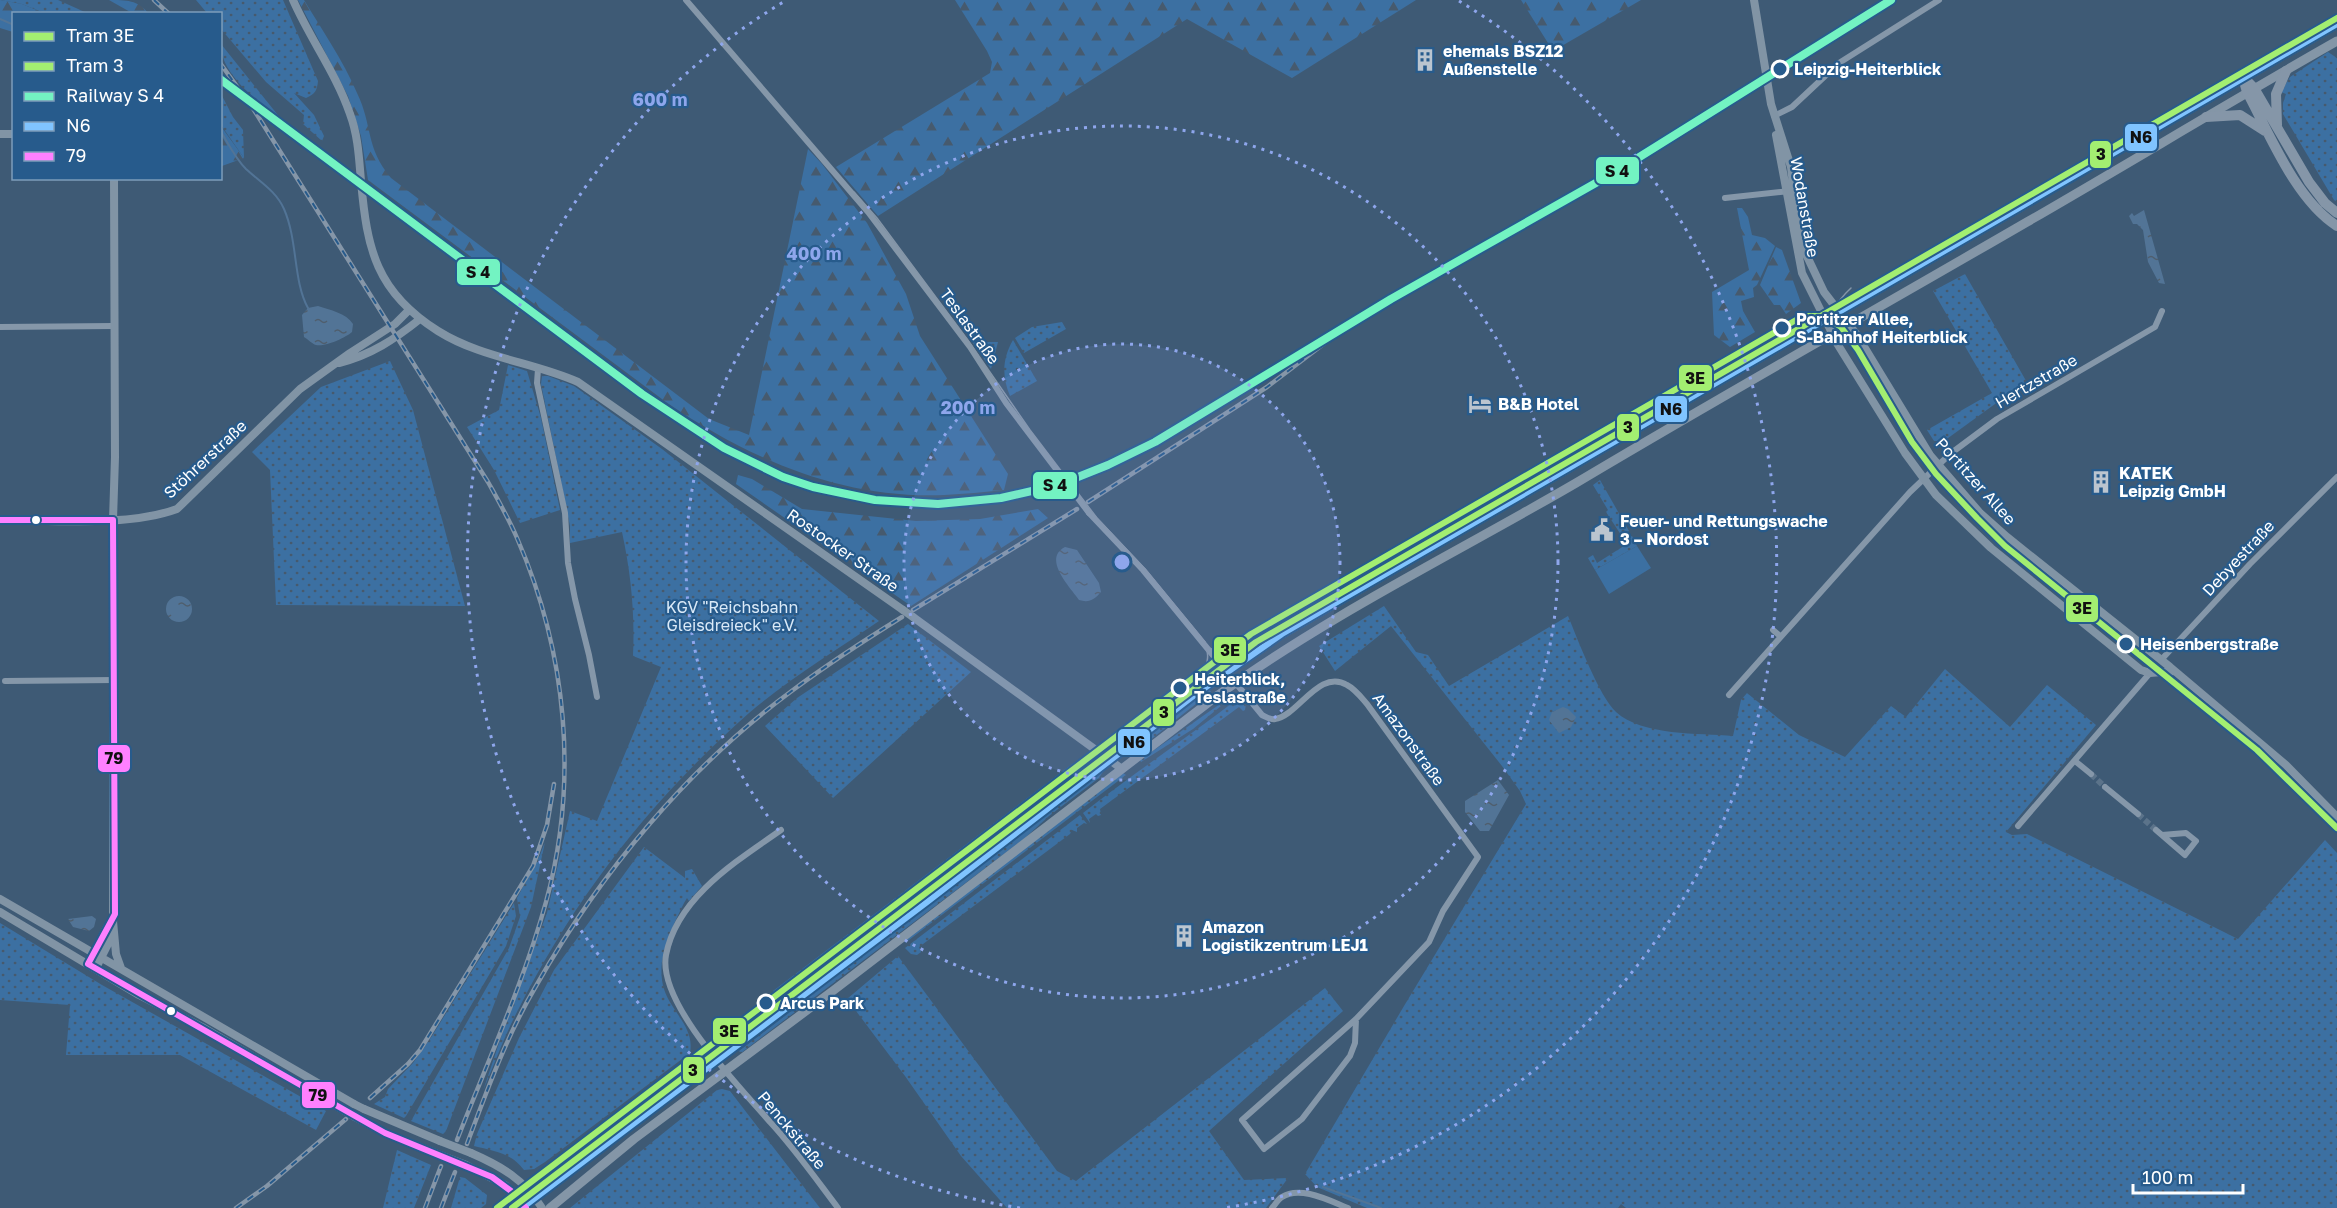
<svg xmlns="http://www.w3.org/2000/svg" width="2337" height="1208" font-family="'Golos Text',sans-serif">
  <defs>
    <pattern id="grass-dots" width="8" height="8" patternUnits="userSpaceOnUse" patternTransform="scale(1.5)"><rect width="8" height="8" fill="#3c70a2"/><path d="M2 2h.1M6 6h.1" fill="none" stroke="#465a6e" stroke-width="1.8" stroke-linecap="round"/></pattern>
    <pattern id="forest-firs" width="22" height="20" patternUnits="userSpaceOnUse" patternTransform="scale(1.5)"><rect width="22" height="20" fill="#3c70a2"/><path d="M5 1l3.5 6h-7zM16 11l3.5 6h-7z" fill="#465a6e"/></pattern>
    <pattern id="water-ripples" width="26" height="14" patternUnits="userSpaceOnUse" patternTransform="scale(1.5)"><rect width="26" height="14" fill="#527496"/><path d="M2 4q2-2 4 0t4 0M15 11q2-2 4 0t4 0" fill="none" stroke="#4f5e6d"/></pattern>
  </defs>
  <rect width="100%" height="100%" fill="#3e5a75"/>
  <!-- grass -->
  <path fill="url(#grass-dots)" d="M0,0h58l29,13h-43l-22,-9z
    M196,0h87l35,81c-1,10 -3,13 -12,17l-12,-5 20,22 10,21 -2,5 -19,-17 1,-9 -38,-33 -45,-53 -1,-15 -13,-1z
    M221,44l60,75c-22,-17 -61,-45 -60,-75z
    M2328,52l9,6v144l-3,-2 -51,-86v-11l3,-9 -5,-2 9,-15z
    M220,92l13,25 10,13 1,28 -23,-33z
    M1965,274l64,112 -34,18 -51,37h-10l-7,-11 65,-37 -59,-102z
    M1062,322l4,7 -42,24 -9,-15 17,-11z
    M1013,340l24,41 -27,15c-8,-19 -8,-37 3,-56z
    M974,342h24l-7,27 -18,-26z
    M390,361l23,49 52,196 -189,-1 -6,-135 -18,-18 69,-65z
    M508,365l19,6 14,47 19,92 -40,13 -26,-53 -27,-43 32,-17z
    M542,376h6l26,10 88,63 217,172c-44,30 -90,58 -130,92 -97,86 -174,183 -232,299 -13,25 -23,53 -34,79l24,-72 40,-106 23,-102 27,10 64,-154 -28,-11c2,-43 -2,-82 -11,-124l-52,11v-17l-29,-142z
    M1600,480l29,51 -4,2 2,5 5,-2 5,10 -42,24 -7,-12 5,-3 4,8 30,-19 -21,-32 2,-2 -15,-25z
    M1384,606l32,46 12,3 21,31 119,-70c10,24 31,80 48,96 26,24 83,21 117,24l8,-36 6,-7 52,42 46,22 46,-51 15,11 39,-48 65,58 37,-42 49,40 -90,107 6,3 15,-1 211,105 87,-99 12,13v355h-711l-5,-4 -3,4h-251l-50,-21 -12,-13 99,-168 122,-202 -6,-13 -18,-25 -111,-140 -56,45 -16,-25z
    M908,624l63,48 -138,126 -68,-72 32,-28z
    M1209,689l2,3 -76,60 -3,-4z
    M1240,697l6,7 -1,6 -2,1 -4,-4 -139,102 1,6 -3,1 -2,-2 -7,5 1,4 -7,-10c51,-40 105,-76 157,-116z
    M1220,704l1,2 -28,23 -52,33 -1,-2z
    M1086,756l-311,238 -2,-3 299,-227z
    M1092,762l-8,12 -295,224 -3,-3z
    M1104,770l-5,8 -50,38 -24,22 -284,215 -2,-2 68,-52 19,-18z
    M1123,773l3,2 -221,168 1,-5z
    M1080,815l7,9 -3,-1 -7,5v4l-5,-2 -2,4 -151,113 2,5 -4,3 -6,-1 -6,-6z
    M545,842l-14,65 -85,224 -3,3 -32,-13 98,-173 11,-31 -3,-19 23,-43z
    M644,847l41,31v-7l7,-2 10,17 -13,15 -2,-3 -3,5c-12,25 -29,57 -20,86 7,23 31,38 26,64l-145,109 -11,7 -10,1c-12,-17 -30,-19 -50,-24l3,-12 42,-96 35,-68z
    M514,903l2,13 -10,30 -100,170 -2,2 -30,-14 11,-7 3,-8 25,-26 19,-27z
    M0,923l102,62 224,126 -10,19 -136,-75h-114l4,-50 -70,-5z
    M898,956l159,215 19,10 249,-193 18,23 -134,120 35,49 44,-2 -22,30h-259l-46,-52 -56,-80 -58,-77z
    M722,1089l8,2 90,117h-250l147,-118z
    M397,1150l34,15 -17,43h-31z
    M460,1177l5,1 22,17 -1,9 -5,4h-30z"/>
  <!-- forest -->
  <path fill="url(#forest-firs)" d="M0,0l22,4 22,9 -30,1 -1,18 -13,-4z
    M109,0c17,0 29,0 39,13h-16z
    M298,0h6c18,30 39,60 53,93 16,33 8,54 34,85l318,241 40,16 59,-286 14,15 45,59 39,71 14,42 88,138 -4,16c-20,2 -40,4 -60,5 -103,4 -195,-36 -278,-93l-298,-222 -7,-44 -13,-40z
    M955,0h461l-124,78 -105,-59 -309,197 -42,-49 154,-94 2,-11 -5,-11z
    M1521,0h120l-88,51z
    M220,125l24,33 -22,8 -2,-2z
    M1737,208h5l6,9 4,18 13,3 10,8 -18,39 -4,3 1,9 -13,4 2,10 12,21 -25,15 -16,-12 -2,-43 37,-22z
    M1776,247l6,3 19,53 -15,11 -6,-9h-6l-14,-20z
    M738,475l14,4 50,30 114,12 64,-2 58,-10 10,9 -137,88 -175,-122z"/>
  <!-- pitch -->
  <path fill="#3c70a2" d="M1637,546l14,22 -42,26 -14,-24z"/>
  <!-- water -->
  <path fill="url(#water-ripples)" d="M2144,210l21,74 -6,-1 -11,-21 -5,-32 -6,-6h-4l-4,-8 3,-3 2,3z
    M318,306c12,4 28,7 35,18l-1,8c-7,6 -27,15 -36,13 -4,-1 -8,-6 -12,-8l-2,-22 6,-7z
    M1065,547l12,3 22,33 2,9c-7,8 -12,11 -22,8 -9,-13 -37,-41 -14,-53z
    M166 609a13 13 0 1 1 26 0a13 13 0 1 1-26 0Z
    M1563,707l5,2 8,8 -5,10 -12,6 -10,-13 3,-8z
    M1498,780l11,15 -20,36h-9l-15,-19v-11z
    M92,916l4,3 -2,8 -5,4 -16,-4 -5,-8z"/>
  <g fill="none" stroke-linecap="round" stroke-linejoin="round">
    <!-- stream -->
    <path stroke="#527496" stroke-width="2" d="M0,19l14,6
      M220,130c8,13 15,28 26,39 14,13 30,22 38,40 14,32 9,72 24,99
      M1323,1187l58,21"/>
    <!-- street-tunnel -->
    <path stroke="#5b738a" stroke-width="6" stroke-dasharray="6 3" stroke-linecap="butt" d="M2091,774l14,13
      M2138,814l18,16"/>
    <!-- street -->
    <path stroke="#8597a9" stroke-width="6" d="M686,0l182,212 102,135 36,56 50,66
      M1774,116l18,-9 47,-44 100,-63
      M1725,198l65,-7
      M0,327l113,-1
      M538,369l-1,14 28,130 3,50 7,36 14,56 8,42
      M1089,513l54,57 119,145c4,2 8,5 13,4 23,-3 44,-51 72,-34 8,4 14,12 20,19l111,153 -35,54 -14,31 -73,77 -114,101 22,29 38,-30 48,-63 5,-13 1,-24
      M1773,630l7,6
      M2161,660l89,-96 87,-87
      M5,681l110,-1
      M1729,695l181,-203 40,-38 47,-35 158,-92 7,-16
      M2075,761l16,13
      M2105,787l33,27
      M2018,826l132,-153
      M781,830c-44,31 -104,67 -115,125 -9,48 74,132 104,167 25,27 46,57 68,86
      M2156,830l29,25 11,-14 -10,-8 -24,2
      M1272,1208c3,-3 6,-9 10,-11 18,-12 48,4 66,11"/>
    <!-- secondary -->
    <path stroke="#8194a5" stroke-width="8" d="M293,0c17,39 43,73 57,114 8,21 9,44 11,67 6,68 15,111 77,150 43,27 95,31 140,51l325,228
      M1754,0l17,104 20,63 7,58 7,27 19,40 33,43 73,120 50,58 27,24 163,130 116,98 51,52
      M0,134h14
      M1776,135l26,138 36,72 67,108 31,42 55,53 150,122 9,3 24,-2
      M114,178l1,279 -2,63v401l3,33 5,14
      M339,363c32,-8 56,-24 81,-44
      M0,520c53,0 128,7 177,-11l123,-120 50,-36 45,-29 14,-14
      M913,617l209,152
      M0,899l354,205
      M0,912l139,83 63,32 143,84
      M92,957l15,-30 6,-6
      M96,968l17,-34
      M364,1109l76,32
      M355,1117l30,16 50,20
      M471,1153c30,13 54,27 71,55
      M466,1165l39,20 21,23"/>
    <!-- primary -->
    <path stroke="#8496a7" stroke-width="9" d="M522,1208l405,-306 269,-208 86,-60 1055,-610
      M550,1208l84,-69 200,-149 383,-294c113,-82 239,-143 359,-213 149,-89 301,-174 451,-261 104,-60 206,-122 310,-181"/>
    <!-- highway -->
    <path stroke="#8596a8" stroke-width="10" d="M2243,78l4,14c23,43 49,108 90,134
      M2244,78l10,10 55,94 16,21 12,10
      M2206,117l34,-2 25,16
      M2277,125l-1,-31 10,-23"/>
    <!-- tram -->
    <path stroke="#8596a8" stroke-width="1.5" d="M854,192l23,26 90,121 63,91 67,88 48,51 60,73c5,14 3,23 -6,36
      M1842,333c-13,-21 -7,-30 9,-45
      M1204,646l15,6 20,-4"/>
    <!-- rail casing -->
    <g stroke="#8596a8" stroke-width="4.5">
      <path id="rail" d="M154,0l15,14
        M220,63l34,47 234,372c10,18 21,37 29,56 50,115 62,243 29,364 -22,80 -59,161 -89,238
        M1088,502l179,-115 71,-54 42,-28
        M913,610l164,-101
        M370,1098l38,-34 12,-14 113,-184 14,-41 7,-41
        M467,1144c20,-54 40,-109 69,-158 64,-113 152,-219 257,-296 35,-26 72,-50 109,-73
        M236,1208l31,-22 79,-67
        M425,1208l16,-42
        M441,1208l14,-36"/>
    </g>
    <!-- rail -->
    <use href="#rail" stroke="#275b8c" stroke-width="2" stroke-dasharray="7" stroke-linecap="butt"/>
    <!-- street-bridge -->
    <path stroke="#8597a9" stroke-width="6" d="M1056,469l33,44"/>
    <!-- secondary-bridge -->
    <path stroke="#8194a5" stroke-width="8" d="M903,610l10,7
      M354,1104l10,5
      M345,1111l10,6
      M440,1141l31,12
      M435,1153l31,12"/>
    <!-- bus-1 casing -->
    <g stroke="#275b8c" stroke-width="10">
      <path id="bus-1" d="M522,1208l405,-306 269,-208 86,-60 1055,-610"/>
    </g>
    <!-- bus-2 casing -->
    <g stroke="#275b8c" stroke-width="10">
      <path id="bus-2" d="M0,520h113
        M113,520l2,394 -27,50 297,169 107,44 19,14 15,17"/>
    </g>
    <!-- bus-1 -->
    <use href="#bus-1" stroke="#80c4ff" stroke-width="6"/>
    <!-- bus-2 -->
    <use href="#bus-2" stroke="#ff80ff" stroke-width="6"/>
    <!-- rail-1 casing -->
    <g stroke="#275b8c" stroke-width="12">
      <path id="rail-1" d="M220,79l422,315 82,54 59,29 30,10 62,13 63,4 63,-6 57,-13 50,-20 47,-23 236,-143 226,-128 274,-171"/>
    </g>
    <!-- rail-1 -->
    <use href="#rail-1" stroke="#73f3c2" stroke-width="8"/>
    <!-- tram-1 casing -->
    <g stroke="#275b8c" stroke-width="10">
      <path id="tram-1" d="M497,1208l754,-574 552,-318h21l17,11 17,23 54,92 24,32 41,44 28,28 252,204 80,78"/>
    </g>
    <!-- tram-2 casing -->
    <g stroke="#275b8c" stroke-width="10">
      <path id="tram-2" d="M512,1208l744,-566 1081,-624"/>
    </g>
    <!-- tram-1 -->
    <use href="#tram-1" stroke="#a3ee71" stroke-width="6"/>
    <!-- tram-2 -->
    <use href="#tram-2" stroke="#a3ee71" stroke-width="6"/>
  </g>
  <!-- distance rings -->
  <circle cx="1122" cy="562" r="218" fill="#8ea6ec" fill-opacity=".12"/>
  <g fill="none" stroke="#8ea6ec" stroke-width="3" stroke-dasharray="3 6">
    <circle cx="1122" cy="562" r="218"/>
    <circle cx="1122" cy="562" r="436"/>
    <path d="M1020 1208A654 654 0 0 1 785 1M1459 1A654 654 0 0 1 1224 1208"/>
  </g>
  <!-- icons -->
  <defs>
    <g id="building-bare" transform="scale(1.8)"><path d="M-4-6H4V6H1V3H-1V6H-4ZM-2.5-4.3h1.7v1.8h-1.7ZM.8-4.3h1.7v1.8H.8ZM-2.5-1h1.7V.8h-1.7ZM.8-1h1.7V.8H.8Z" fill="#bbc5cf" stroke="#275b8c" stroke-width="2.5" paint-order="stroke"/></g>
    <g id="hotel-bare" transform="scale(1.8)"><path d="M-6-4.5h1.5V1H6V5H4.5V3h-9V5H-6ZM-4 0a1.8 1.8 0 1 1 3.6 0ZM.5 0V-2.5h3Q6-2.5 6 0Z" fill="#bbc5cf" stroke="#275b8c" stroke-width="2.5" paint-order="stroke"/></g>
    <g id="civic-bare" transform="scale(1.8)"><path d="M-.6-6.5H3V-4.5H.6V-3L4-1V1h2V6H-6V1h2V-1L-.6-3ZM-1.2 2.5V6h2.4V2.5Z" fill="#bbc5cf" stroke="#275b8c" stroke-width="2.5" paint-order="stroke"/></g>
  </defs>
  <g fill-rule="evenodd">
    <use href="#building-bare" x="1425" y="60"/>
    <use href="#hotel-bare" x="1480" y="404"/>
    <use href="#building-bare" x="2101" y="482"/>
    <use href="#civic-bare" x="1602" y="530"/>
    <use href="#building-bare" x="1184" y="936"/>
  </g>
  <!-- markers -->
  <g fill="#275b8c" stroke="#fff" stroke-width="3">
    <circle cx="1780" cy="69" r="8"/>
    <circle cx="1782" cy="328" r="8"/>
    <circle cx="2126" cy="644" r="8"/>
    <circle cx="1180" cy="688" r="8"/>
    <circle cx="766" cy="1003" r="8"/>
  </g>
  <g fill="#fff" stroke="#275b8c" stroke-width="2">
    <circle cx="36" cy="520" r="5"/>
    <circle cx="171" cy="1011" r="5"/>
  </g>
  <g text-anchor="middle" stroke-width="4.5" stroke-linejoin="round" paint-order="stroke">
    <!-- poi labels -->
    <g font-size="16" font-weight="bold" fill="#fff" stroke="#275b8c" text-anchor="start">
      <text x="1443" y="57">ehemals BSZ12<tspan x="1443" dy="18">Außenstelle</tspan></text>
      <text x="1498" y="410">B&amp;B Hotel</text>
      <text x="2119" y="479">KATEK<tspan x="2119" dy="18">Leipzig GmbH</tspan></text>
      <text x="1620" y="527">Feuer- und Rettungswache<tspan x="1620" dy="18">3 – Nordost</tspan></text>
      <text x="1202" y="933">Amazon<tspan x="1202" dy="18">Logistikzentrum LEJ1</tspan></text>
    </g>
    <!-- stop labels -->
    <g font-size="16" font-weight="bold" fill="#fff" stroke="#275b8c" text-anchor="start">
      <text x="1794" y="75">Leipzig-Heiterblick</text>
      <text x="1796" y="325">Portitzer Allee,<tspan x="1796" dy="18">S-Bahnhof Heiterblick</tspan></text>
      <text x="2140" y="650">Heisenbergstraße</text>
      <text x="1194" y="685">Heiterblick,<tspan x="1194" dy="18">Teslastraße</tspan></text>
      <text x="780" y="1009">Arcus Park</text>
    </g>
    <!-- street labels -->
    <g font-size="16" fill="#fff" stroke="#275b8c">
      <text transform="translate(1805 207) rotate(80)" y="6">Wodanstraße</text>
      <text transform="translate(970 326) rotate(54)" y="6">Teslastraße</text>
      <text transform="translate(2036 381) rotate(-30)" y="6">Hertzstraße</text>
      <text transform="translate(205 459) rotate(-43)" y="6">Stöhrerstraße</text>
      <text transform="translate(1976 481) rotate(48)" y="6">Portitzer Allee</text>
      <text transform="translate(843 550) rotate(35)" y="6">Rostocker Straße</text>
      <text transform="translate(2238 558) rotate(-47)" y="6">Debyestraße</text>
      <text transform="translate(1409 739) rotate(54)" y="6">Amazonstraße</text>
      <text transform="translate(792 1130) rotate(50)" y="6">Penckstraße</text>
    </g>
    <!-- park labels -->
    <g font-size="16" fill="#dbeaf8" stroke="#275b8c">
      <text x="732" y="613">KGV "Reichsbahn<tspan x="732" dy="18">Gleisdreieck" e.V.</tspan></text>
    </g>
  </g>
  <circle cx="1122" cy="562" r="9" fill="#8ea6ec" stroke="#275b8c" stroke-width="3"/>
  <g font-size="18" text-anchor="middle" font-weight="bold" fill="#8ea6ec" stroke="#275b8c" stroke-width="4.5" stroke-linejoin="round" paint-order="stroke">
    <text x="660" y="106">600 m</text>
    <text x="814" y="260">400 m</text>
    <text x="968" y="414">200 m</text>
  </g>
  <g stroke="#275b8c" stroke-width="2">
    <rect x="2124" y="123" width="34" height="29" rx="6" fill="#80c4ff"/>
    <rect x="2089" y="140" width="23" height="29" rx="6" fill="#a3ee71"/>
    <rect x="1595" y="156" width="45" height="29" rx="6" fill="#73f3c2"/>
    <rect x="456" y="258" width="45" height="28" rx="6" fill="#73f3c2"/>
    <rect x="1678" y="364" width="35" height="28" rx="6" fill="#a3ee71"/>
    <rect x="1654" y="395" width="34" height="28" rx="6" fill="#80c4ff"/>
    <rect x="1616" y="413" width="24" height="29" rx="6" fill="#a3ee71"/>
    <rect x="1032" y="471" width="46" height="29" rx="6" fill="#73f3c2"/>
    <rect x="2065" y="594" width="34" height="29" rx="6" fill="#a3ee71"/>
    <rect x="1213" y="636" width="34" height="28" rx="6" fill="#a3ee71"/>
    <rect x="1152" y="698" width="23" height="29" rx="6" fill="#a3ee71"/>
    <rect x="1117" y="728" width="34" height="28" rx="6" fill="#80c4ff"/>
    <rect x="97" y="744" width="34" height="29" rx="6" fill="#ff80ff"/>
    <rect x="712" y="1017" width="35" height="28" rx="6" fill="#a3ee71"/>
    <rect x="682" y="1056" width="23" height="28" rx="6" fill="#a3ee71"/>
    <rect x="301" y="1081" width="35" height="28" rx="6" fill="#ff80ff"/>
  </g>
  <g font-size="16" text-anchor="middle" font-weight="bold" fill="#111">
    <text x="2141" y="143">N6</text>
    <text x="2101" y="160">3</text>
    <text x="1617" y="177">S 4</text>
    <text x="478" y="278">S 4</text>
    <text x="1695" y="384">3E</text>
    <text x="1671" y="415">N6</text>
    <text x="1628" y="433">3</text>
    <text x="1055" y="491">S 4</text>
    <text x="2082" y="614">3E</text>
    <text x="1230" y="656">3E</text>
    <text x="1164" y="718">3</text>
    <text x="1134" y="748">N6</text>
    <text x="114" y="764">79</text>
    <text x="729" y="1037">3E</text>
    <text x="693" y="1076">3</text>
    <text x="318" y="1101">79</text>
  </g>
  <!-- legend -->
  <rect x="12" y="12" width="210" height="168" fill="#275b8c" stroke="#7d9dba" stroke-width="1.5"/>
  <rect x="24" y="32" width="30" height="9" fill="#a3ee71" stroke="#7d9dba" stroke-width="1.5"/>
  <text x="66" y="42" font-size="18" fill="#ffffff">Tram 3E</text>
  <rect x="24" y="62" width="30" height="9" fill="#a3ee71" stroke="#7d9dba" stroke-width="1.5"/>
  <text x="66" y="72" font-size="18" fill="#ffffff">Tram 3</text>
  <rect x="24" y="92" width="30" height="9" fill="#73f3c2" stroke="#7d9dba" stroke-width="1.5"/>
  <text x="66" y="102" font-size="18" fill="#ffffff">Railway S 4</text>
  <rect x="24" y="122" width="30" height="9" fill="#80c4ff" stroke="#7d9dba" stroke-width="1.5"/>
  <text x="66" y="132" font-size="18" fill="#ffffff">N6</text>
  <rect x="24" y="152" width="30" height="9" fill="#ff80ff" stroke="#7d9dba" stroke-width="1.5"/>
  <text x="66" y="162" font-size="18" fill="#ffffff">79</text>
  <!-- scale -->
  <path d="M2133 1184v9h110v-9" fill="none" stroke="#ffffff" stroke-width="3"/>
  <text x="2142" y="1184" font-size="18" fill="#ffffff" stroke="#275b8c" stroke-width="4.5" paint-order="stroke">100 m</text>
</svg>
